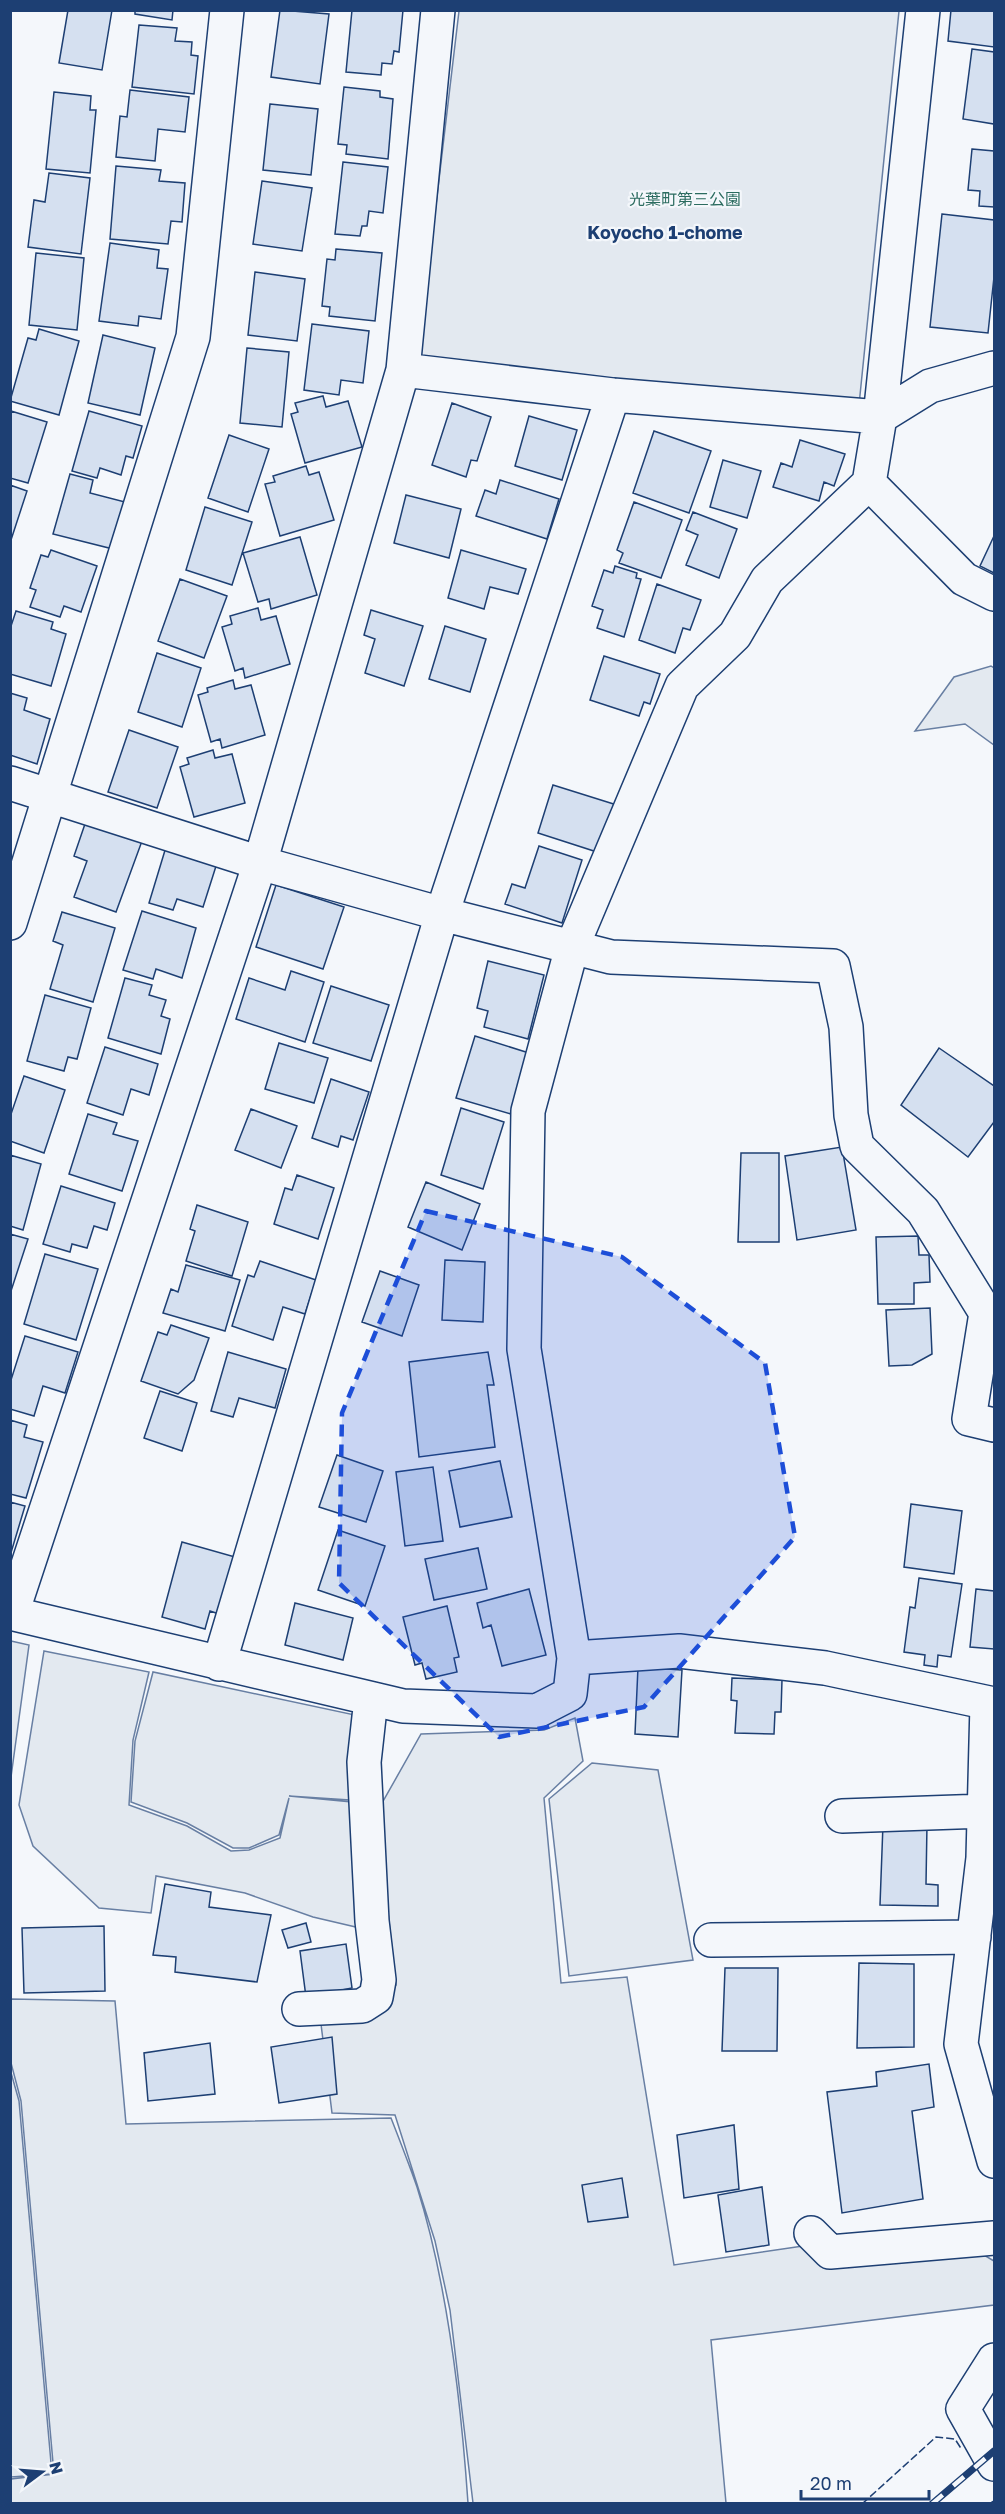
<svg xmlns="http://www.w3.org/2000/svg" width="1005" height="2514" font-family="'Golos Text','Noto Sans JP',sans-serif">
  <rect width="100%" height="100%" fill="#f4f7fb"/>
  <!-- green -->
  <path fill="#e3e9f0" stroke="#687fa3" stroke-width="1.5" d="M459,11h440l-40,394 -442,-40z
    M991,666l3,2v77l-29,-21 -50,7 39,-54z
    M11,1641l18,4 -18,132 -1,-136z
    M44,1651l105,21 -16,68 -4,65 58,21 44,25 18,-1 31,-12 9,-40 -10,37 -30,13h-16l-46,-25 -56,-21 4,-61 18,-69 202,43 -5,85 -61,-4 63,6 8,126 -47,-11 -68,-24 -89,-17 -5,37 -52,-5 -66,-62 -14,-41z
    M575,1718l8,43 -39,37 17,185 66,-6 47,288 129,-19 171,3 20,12v44l-283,35 15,163h-253l-23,-193 -15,-69 -40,-126 -63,-2 -11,-89 46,-2 29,-37 -19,-173 44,-78 123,-4z
    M592,1763l66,7 35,190 -124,16 -20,-177z
    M11,1999l104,2 11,123 265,-6c9,23 18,46 26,69 31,98 44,214 51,316h-457v-24l43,-5 -33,-373 -10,-38z
    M10,2069l9,32 33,373 -41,3z"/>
  <!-- building -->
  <path fill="#d5e0f0" stroke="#1d3f73" stroke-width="1.5" d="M68,10h44l-10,60 -43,-7z
    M135,10h38l-1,10 -37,-6z
    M280,10l49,4 -9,70 -49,-7z
    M352,10h51l-4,42 -5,-1 -2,13 -10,-1 -1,12 -35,-3z
    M951,10h43v37l-46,-6z
    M139,25l38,3 -2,13 17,1 -1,13 7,1 -4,38 -62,-7z
    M972,49l22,3v72l-31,-5z
    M344,87l36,4v6l13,2 -5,60 -42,-5 1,-9 -9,-1z
    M130,90l59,7 -4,35 -27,-3 -3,32 -39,-4 4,-41 7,1z
    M54,92l37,4 -1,14h6l-6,63 -44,-4z
    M270,104l48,5 -7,66 -48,-5z
    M972,149l22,2v56l-15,-1 1,-15 -12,-1z
    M343,162l45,5 -5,46 -14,-2 -2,15h-5l-2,10 -25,-2z
    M116,166l45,4 -2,11 26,2 -3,39 -11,-1 -3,23 -58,-5z
    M49,173l41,5 -9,76 -53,-7 6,-47 11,2z
    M262,181l50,7 -10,63 -49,-7z
    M942,214l52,6v57l-6,56 -58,-6z
    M110,243l49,7 -2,18 11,1 -7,50 -22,-3 -1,10 -39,-5z
    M336,249l46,4 -7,68 -46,-5 1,-9 -8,-1 5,-47 8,1z
    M36,253l48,5 -7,72 -48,-5z
    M255,272l50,7 -8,62 -49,-6z
    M312,324l57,7 -6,52 -22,-3 -2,15 -35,-5z
    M39,329l40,12 -20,74 -49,-14 18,-63 8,2z
    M103,335l52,13 -15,67 -52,-12z
    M247,348l42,4 -7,75 -42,-4z
    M323,396l3,11 22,-6 14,46 -57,16 -14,-49 7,-2 -3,-9z
    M452,403l39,14 -14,44 -6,-1 -5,17 -34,-12z
    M11,411l36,11 -19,61 -18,-5z
    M89,411l53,15 -9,32 -7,-2 -5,19 -21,-7 -3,10 -25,-7z
    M529,416l48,14 -15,50 -47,-14z
    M654,431l57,20 -22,62 -56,-20z
    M229,435l40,14 -21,63 -40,-14z
    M800,440l45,14 -11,32 -10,-4 -5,19 -46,-14 8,-24 11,4z
    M723,460l38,11 -14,47 -37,-11z
    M306,466l3,9 10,-3 15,48 -54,16 -15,-52 10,-2 -2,-6z
    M70,474l23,6 -3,13 35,9 -12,47 -60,-15z
    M500,480l59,19 -12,40 -71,-23 9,-26 11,4z
    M10,485l17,6 -17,52z
    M406,495l55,14 -12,49 -55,-15z
    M634,502l48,18 -21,58 -42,-15 4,-10 -6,-3z
    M205,507l47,15 -20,63 -46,-15z
    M693,512l44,17 -18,49 -33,-13 12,-30 -12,-5z
    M994,536v37l-14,-7z
    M300,537l17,58 -46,14 -2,-10 -11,3 -15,-49z
    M51,550l46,16 -16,46 -17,-6 -4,11 -30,-10 6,-17 -6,-2 11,-33 7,2z
    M461,550l65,19 -8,25 -28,-7 -6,22 -36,-11z
    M615,566l22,7 -1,5 5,1 -17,58 -27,-9 6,-18 -11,-4 12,-36 9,3z
    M180,579l47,17 -23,62 -46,-17z
    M657,584l44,16 -11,30 -7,-2 -8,25 -36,-13z
    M258,608l3,12 15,-4 14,48 -45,14 -2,-10 -8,3 -13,-44 10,-3 -2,-8z
    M371,610l52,16 -19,60 -39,-13 10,-34 -11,-4z
    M16,611l37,11 -2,7 15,5 -15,52 -41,-12v-45z
    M445,626l41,13 -16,53 -41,-13z
    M157,653l44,15 -19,59 -44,-15z
    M604,656l56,18 -10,30 -6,-2 -5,14 -49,-16z
    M233,680l2,9 16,-4 14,50 -43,13 -2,-9 -9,3 -13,-47 10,-3 -1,-4z
    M10,693l17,5 -3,12 26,9 -13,45 -27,-9z
    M129,730l49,17 -21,61 -49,-16z
    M213,750l2,8 17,-4 13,49 -51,14 -14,-50 9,-3 -2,-6z
    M553,785l67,21 -23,46 -59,-19z
    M86,821l56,20 -26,71 -42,-15 13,-36 -13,-5z
    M539,846l43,14 -20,63 -57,-19 7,-20 13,4z
    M166,847l51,16 -14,44 -26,-8 -4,11 -24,-7z
    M276,885l68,22 -21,62 -67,-22z
    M142,911l54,17 -14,50 -26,-9 -3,10 -30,-9z
    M62,912l53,16 -22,74 -43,-13 13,-44 -10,-4z
    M488,961l56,14 -16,64 -44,-12 4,-16 -11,-3z
    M291,971l33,11 -19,60 -69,-23 13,-41 36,12z
    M125,978l27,7 -3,10 17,5 -5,16 9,3 -9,35 -53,-16z
    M331,986l58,19 -18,56 -58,-18z
    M45,995l46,13 -14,51 -9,-2 -4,14 -37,-10z
    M475,1036l54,17 -18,61 -55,-16z
    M279,1043l49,15 -14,45 -49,-14z
    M105,1047l53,17 -9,31 -18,-6 -8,26 -36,-12z
    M939,1048l55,38v36l-26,35 -67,-52z
    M24,1076l41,14 -21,63 -34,-12v-24z
    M331,1079l38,13 -16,48 -12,-4 -3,11 -26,-9z
    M461,1108l43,14 -21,67 -42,-14z
    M251,1109l46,17 -16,42 -46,-18z
    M88,1114l29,9 -4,11 25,7 -16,50 -53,-17z
    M842,1147l14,83 -59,10 -12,-84z
    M741,1153h38v89h-41z
    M10,1155l31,9 -18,66 -13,-4z
    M297,1175l37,13 -16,51 -44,-15 11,-36 7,2z
    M426,1182l54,22 -18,46 -54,-23z
    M61,1186l54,17 -8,27 -13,-4 -7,22 -15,-4 -2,8 -27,-8z
    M197,1205l51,17 -16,54 -46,-15 9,-30 -5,-2z
    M10,1234l18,5 -18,55z
    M918,1236l1,19h10l1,27 -16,1v21h-36l-2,-67z
    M45,1254l53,15 -22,71 -52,-16z
    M445,1260l40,2 -2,60 -41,-2z
    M260,1261l56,19 -11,34 -22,-7 -10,33 -41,-14 16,-51 6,2z
    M186,1265l54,15 -15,51 -62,-18 8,-24 7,3z
    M380,1271l39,14 -17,51 -40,-14z
    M930,1308l2,46 -20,11 -23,1 -3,-56z
    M171,1325l38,13 -15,42 -16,14 -37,-13 17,-49 9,3z
    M25,1336l53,16 -13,41 -22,-7 -9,30 -24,-7v-26z
    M228,1352l58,17 -11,39 -36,-10 -6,19 -22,-6z
    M488,1352l6,33h-7l8,62 -76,10 -10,-95z
    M160,1391l37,12 -15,48 -38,-13z
    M10,1420l17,5 -3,12 19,5 -17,56 -16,-4z
    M337,1455l46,16 -17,51 -47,-15z
    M500,1461l12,56 -52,10 -11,-56z
    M433,1467l10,74 -38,5 -9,-74z
    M10,1502l15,4 -15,50z
    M911,1504l51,7 -8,63 -50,-7z
    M338,1530l47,16 -20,60 -47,-16z
    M182,1542l53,15 -16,57 -9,-3 -5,18 -43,-12z
    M478,1548l9,41 -53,11 -9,-41z
    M919,1578l43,6 -11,73 -13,-2 -1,12 -13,-2 1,-10 -21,-3 6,-45 5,1z
    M529,1589l17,66 -44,11 -11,-41 -8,3 -6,-25z
    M976,1589l18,2v58l-24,-2z
    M295,1603l58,15 -10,42 -58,-15z
    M447,1606l12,51 -5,1 3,14 -31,7 -4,-16 -7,2 -12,-48z
    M638,1667l44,3 -4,67 -43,-3z
    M732,1678l50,2 -1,32h-6l-1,22 -39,-1 2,-32 -6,-1z
    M883,1824h44l-1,60 12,1v21l-58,-1z
    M165,1884l46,8 -2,15 62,8 -14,67 -82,-10 1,-15 -23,-2z
    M306,1923l5,19 -23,6 -6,-18z
    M104,1926l1,65 -81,2 -2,-65z
    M346,1944l6,44 -46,9 -6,-46z
    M859,1963l55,1v83l-57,1z
    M725,1968h53l-1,83h-55z
    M332,2037l5,57 -58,9 -8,-56z
    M210,2043l5,51 -67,7 -4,-48z
    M929,2064l5,43 -22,4 11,88 -81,14 -15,-121 50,-6 -1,-14z
    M734,2125l5,64 -55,9 -7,-63z
    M622,2178l6,39 -40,5 -6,-37z
    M762,2187l7,58 -43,7 -8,-57z"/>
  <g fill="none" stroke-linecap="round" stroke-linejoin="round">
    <!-- minor casing -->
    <g stroke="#1d3f73" stroke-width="36">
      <path id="minor" d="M403,370l210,25 267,22 50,-31 64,-18
        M869,483l95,96 30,15
        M10,783l250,80 182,51 169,43 222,9 13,61 5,88 6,31 66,65 63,102 -17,106 25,6
        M10,923l183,-586 34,-327
        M10,1613l393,93 134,5 33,-17 4,-36 -50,-309 4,-238 44,-164 110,-261 53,-51 32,-55 102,-97 11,-66 43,-407
        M12,1613l248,-750 143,-493 35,-360
        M574,1658l105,-7 146,17 169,36
        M219,1664l223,-750 171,-519
        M987,1704l-4,154 -22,186 33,117
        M842,1816l143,-5
        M711,1940l263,-3
        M299,2009l63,-3 14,-9 3,-17 -7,-59 -8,-159 7,-63
        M811,2233l19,19 164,-14
        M994,2360l-31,49 31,55"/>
    </g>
    <!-- minor -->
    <use href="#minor" stroke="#f4f7fb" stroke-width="33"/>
    <!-- rail casing -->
    <g stroke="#1d3f73" stroke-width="7">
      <path id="rail" d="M932,2504l62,-53"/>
    </g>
    <!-- rail -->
    <use href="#rail" stroke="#f4f7fb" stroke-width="4.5" stroke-dasharray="14" stroke-linecap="butt"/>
    <!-- fence -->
    <path stroke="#1d3f73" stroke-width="1.5" stroke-dasharray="8 3" stroke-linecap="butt" d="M862,2504l74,-67 19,2 7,11
      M989,2504l5,-3"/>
  </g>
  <!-- marked area -->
  <path fill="#1d4ed8" fill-opacity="0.2" stroke="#1d4ed8" stroke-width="4.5" stroke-dasharray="12 8" stroke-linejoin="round" d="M426,1211l196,46 143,106 30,174 -151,170 -145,30 -160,-154 3,-170z"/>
  <g text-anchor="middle" stroke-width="4.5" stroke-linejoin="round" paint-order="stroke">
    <!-- park labels -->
    <g font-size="16" fill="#2c6c60" stroke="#f4f7fb">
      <text x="685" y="205">光葉町第三公園</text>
    </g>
    <!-- neighbourhood labels -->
    <g font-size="18" font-weight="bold" fill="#1d3f73" stroke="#f4f7fb">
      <text x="665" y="239">Koyocho 1-chome</text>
    </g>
  </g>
  <!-- border -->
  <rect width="1005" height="2514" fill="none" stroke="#1d3f73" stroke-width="24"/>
  <!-- north arrow -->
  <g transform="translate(42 2472) rotate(74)" stroke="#f4f7fb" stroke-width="4.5" paint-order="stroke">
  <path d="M0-4.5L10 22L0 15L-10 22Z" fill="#1d3f73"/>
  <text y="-9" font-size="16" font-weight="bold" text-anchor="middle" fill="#1d3f73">N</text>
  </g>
  <!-- scale -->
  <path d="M801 2490v9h128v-9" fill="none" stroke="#1d3f73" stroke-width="3"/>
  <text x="810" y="2490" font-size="18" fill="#1d3f73" stroke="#f4f7fb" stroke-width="4.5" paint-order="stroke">20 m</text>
</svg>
